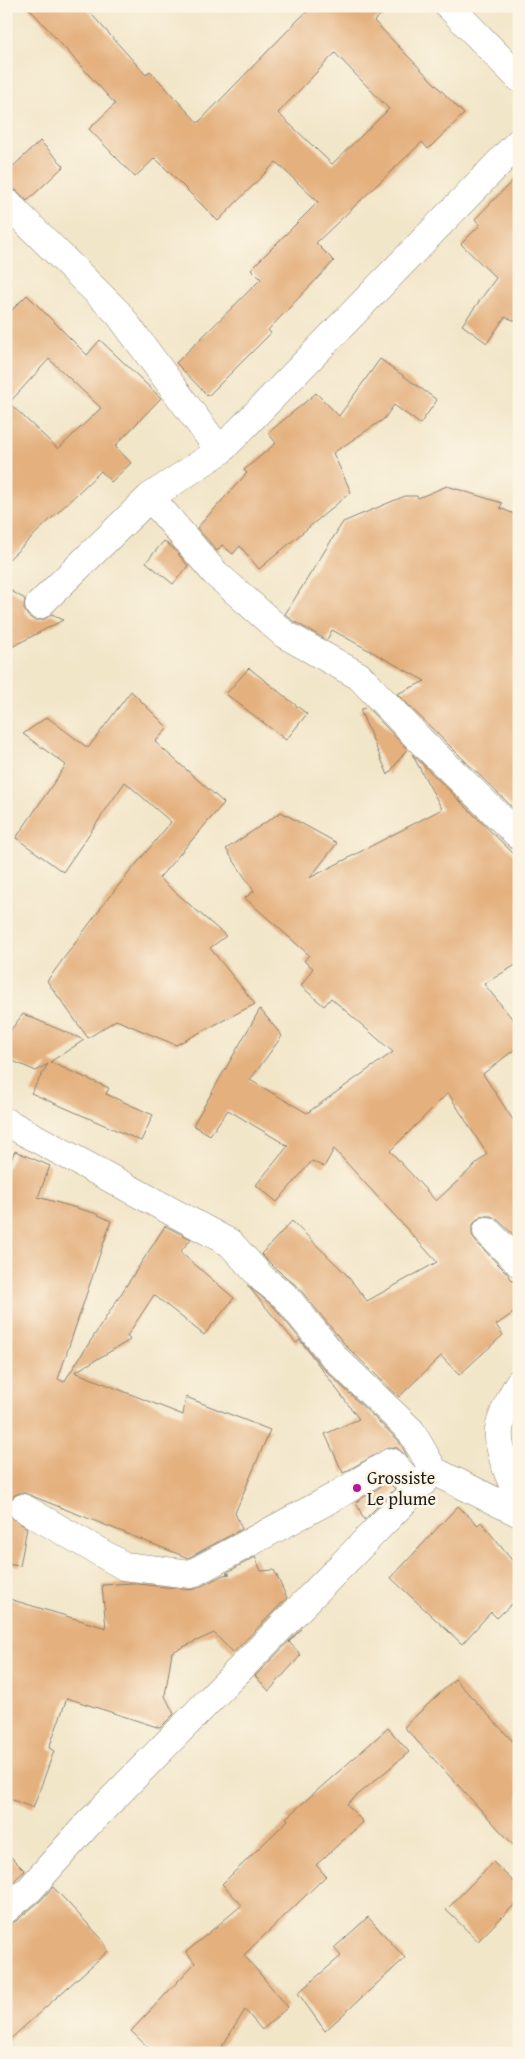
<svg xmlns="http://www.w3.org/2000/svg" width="525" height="2059" font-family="'Gentium Book Plus',serif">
  <rect width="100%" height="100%" fill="#fcf5e5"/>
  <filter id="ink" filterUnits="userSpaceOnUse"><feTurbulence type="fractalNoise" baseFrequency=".02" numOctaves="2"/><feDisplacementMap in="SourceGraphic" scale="10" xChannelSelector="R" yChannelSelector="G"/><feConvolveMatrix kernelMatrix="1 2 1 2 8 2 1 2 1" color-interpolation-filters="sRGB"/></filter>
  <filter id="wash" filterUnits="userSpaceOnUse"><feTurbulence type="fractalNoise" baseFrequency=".0096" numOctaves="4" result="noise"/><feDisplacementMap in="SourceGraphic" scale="20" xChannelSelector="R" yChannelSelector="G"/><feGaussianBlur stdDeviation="1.12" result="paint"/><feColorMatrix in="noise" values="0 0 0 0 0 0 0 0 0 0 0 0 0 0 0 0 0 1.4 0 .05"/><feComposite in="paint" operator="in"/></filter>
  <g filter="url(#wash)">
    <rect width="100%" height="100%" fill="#f2e6c9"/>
    <g id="blocks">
      <!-- building -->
      <path fill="#e4b07e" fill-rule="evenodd" d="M27,6h57l62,69 4,-4 48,52 101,-104 14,-13h78l-17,15 90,93 -36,35 -6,-7 -106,101 18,18 -66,69 3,3 -63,63 -32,-33 85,-84 -10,-10 67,-67 -42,-40 -58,59 -63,-63 -20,19 -46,-48 26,-25zM335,53l54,56 -57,55 -54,-51z
        M40,141l24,25 -37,35 -10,-10 -11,-4v-14z
        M519,174v148l-14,-5 -18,26 -25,-18 34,-47 -35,-34 19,-19 -5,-6z
        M27,295l60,60 13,-15 61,58 -46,48 16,17 -20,19 -10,-11 -95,91v-246zM49,359l52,49 -43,41 -49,-46z
        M380,359l57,41 -17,24 -26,-19 -10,14 -51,34 18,39 -92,77 -19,-23 -7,8 -11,-9 -5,6 -20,-23 50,-55 -3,-3 32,-27 -8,-10 48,-40 23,23z
        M447,486l55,17 -2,5 19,8v292l-3,3 -119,-117 28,-13 -93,-51 -5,10 -34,-19 -8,-7 58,-92 62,-26h12l1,2z
        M164,541l10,8 14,17 -15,18 -27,-22z
        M6,588l19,11 -1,10 4,7 6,4h9l9,-6 11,6 -57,30z
        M249,668l58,46 -21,26 -60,-46z
        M131,691l37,37 -13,14 69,61 -65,75 67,58 -16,12 45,56 -79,41 -60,-25 -28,18 -41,-57 54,-73h-1l71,-86 -46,-40 -62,90 -47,-34 50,-73 -43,-31 24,-17 41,31z
        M367,707l40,42 -19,26 -28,-65z
        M412,754l107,105v104l-35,21 35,43v19l-36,28 36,55v111l-21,-20 -7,-4h-8l-7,4 -4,7v8l4,7 31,31 12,17v19l-23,16 7,10 -44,40 -18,-19 -42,41 -52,-50 -49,-60 -24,-20 -13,-13 31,-33 54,53 21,27 70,-39 -103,-113 -10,18 -12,-6 -35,41 -21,-17 32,-39 -60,-36 -18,25 -17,-10 67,-116 22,27 -32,44 57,33 86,-61 -62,-54 -7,8 -23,-20 12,-18 -9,-7 5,-6 -64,-57 9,-7 -28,-42 55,-37 56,31 -27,35 132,-69zM448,1093l39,61 -51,47 -46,-50z
        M23,1014l61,26 -34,22 59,26 -3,6 47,21 -12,26 -110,-48 17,-29 -12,7 -30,-13v-22z
        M15,1151l35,15 -12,31 56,16 17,8 -53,158 6,3 101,-156 26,13 -11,13 54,46 -30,37 -50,-40 -27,41 3,4 -55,32 108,43 3,-18 84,33 -35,83 7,16 -54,29 -166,-66 -7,3 -5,5 -3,8 3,8 17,12 -7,38 -14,-2v-393z
        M247,1285l28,23 49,61 75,72 9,17 -11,-10 -8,-1 -46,26 -18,-39 34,-15 -59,-79 -4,3z
        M388,1482l7,7 -31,31 -8,-18z
        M458,1506l20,19 3,-3 38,47v28l-22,21 -6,-6 -29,32 -71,-66z
        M255,1557l6,14 13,-1 13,28 -54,55 -19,-20 -42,19 -7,44 9,18 -14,14 -93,-30 -18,50 5,3 -21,57 -27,-11v-199l100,30 -4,-43 29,-2 59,7 8,-2 25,-13 7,-1 -4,-1z
        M301,1629l-12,13 12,13 -32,36 -14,-15z
        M455,1679l64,69v103l-115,-124z
        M388,1728l21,24 -62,52 16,18 -47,43 10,11 -82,79 44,52 -26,23 -17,-20 -27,43h-64l-23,-22 64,-68 -9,-11 56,-47 -20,-21 66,-64 -2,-2z
        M6,1852l19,19 -19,17z
        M493,1862l26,25v13l-41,41 -32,-31z
        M53,1887l49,52 6,12 -102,92v-119l10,-3 24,-20z
        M368,1917l37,41 -80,73 -27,-38 43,-37 -7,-8z"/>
    </g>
  </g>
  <g filter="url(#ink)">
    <use href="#blocks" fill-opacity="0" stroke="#878172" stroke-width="1"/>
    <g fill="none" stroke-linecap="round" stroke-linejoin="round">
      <!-- minor casing -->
      <g stroke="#878172" stroke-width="29">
        <path id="minor" d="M6,202l112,111 102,138
          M150,497l65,76 69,61 75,42 61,64 99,96
          M39,605l111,-108 70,-46 299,-309
          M6,1122l224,121 33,36 23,18 49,61 76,73 23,40 85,42
          M487,1231l32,32
          M519,1383c-6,10 -19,36 -20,47 -2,19 12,51 20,68
          M23,1508l101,58 67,8 145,-78 55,-34 25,27
          M6,1909l24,-20 56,-63 348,-355"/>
      </g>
      <!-- tertiary casing -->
      <g stroke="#878172" stroke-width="29">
        <path id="tertiary" d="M449,6l70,72"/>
      </g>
      <!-- minor -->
      <use href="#minor" stroke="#fff" stroke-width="28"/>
      <!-- tertiary -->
      <use href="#tertiary" stroke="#fff" stroke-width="28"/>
    </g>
  </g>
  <!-- markers -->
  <circle fill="#b5179e" stroke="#fcf5e5" stroke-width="2" cx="357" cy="1488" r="5"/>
  <g text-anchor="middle" stroke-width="5" stroke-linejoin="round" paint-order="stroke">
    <!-- poi labels -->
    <g font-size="18" fill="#1c1c1c" stroke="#fcf5e5" text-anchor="start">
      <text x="367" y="1484">Grossiste<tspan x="367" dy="21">Le plume</tspan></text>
    </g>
  </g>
  <!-- margin -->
  <rect width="525" height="2059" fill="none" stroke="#fcf5e5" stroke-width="25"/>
</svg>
